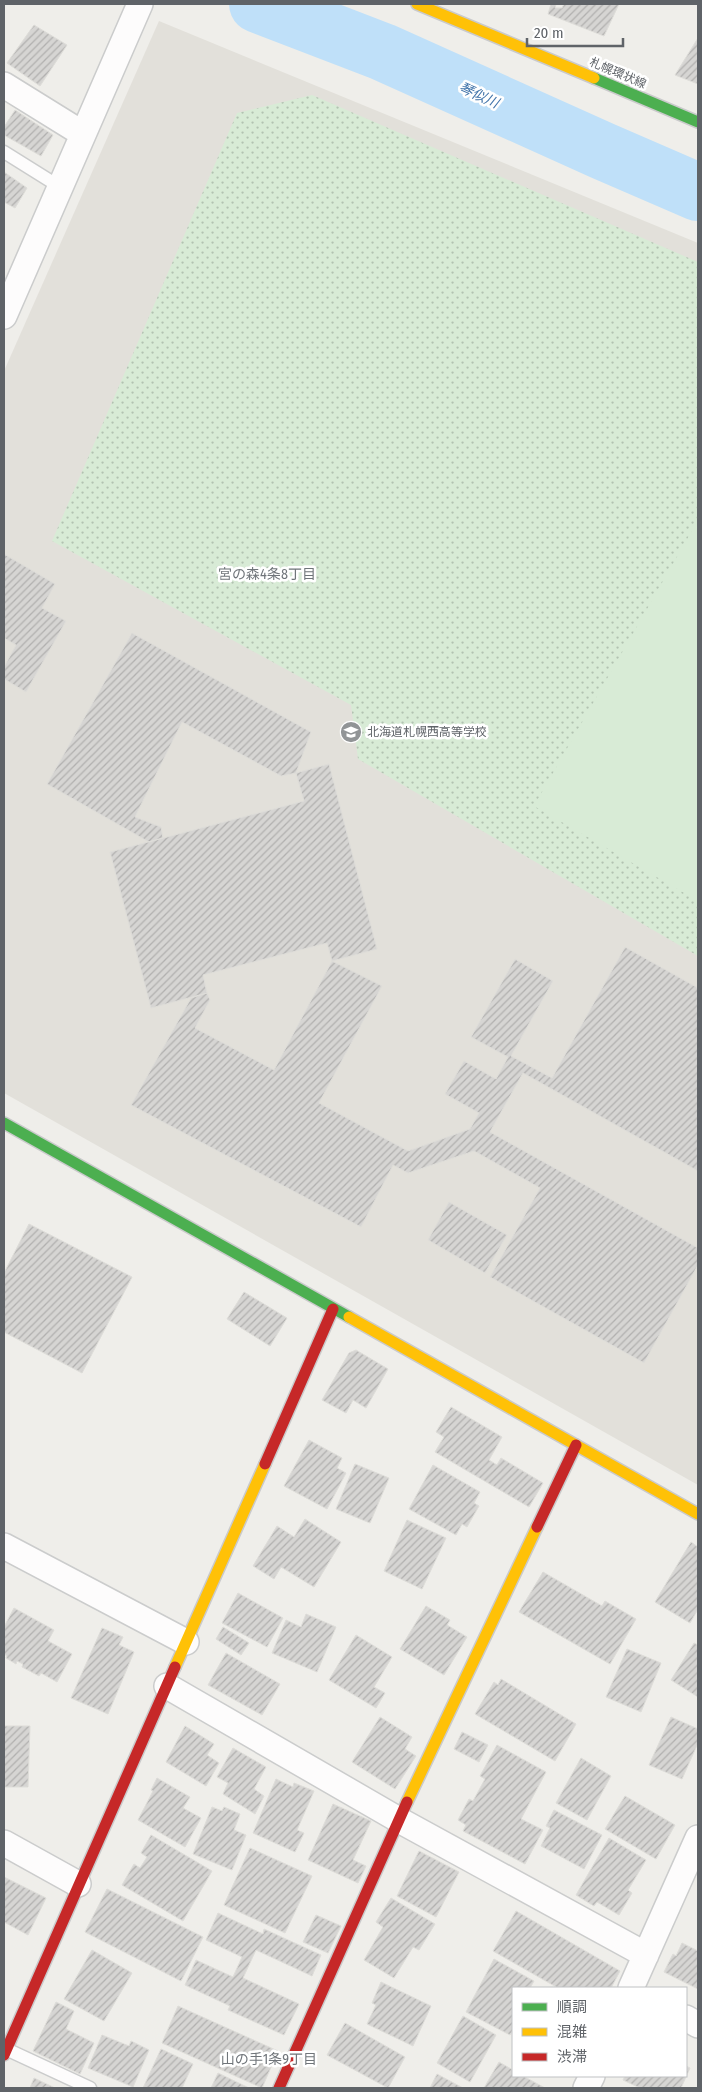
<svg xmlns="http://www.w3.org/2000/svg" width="702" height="2092" font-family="'Fira Sans Condensed','Noto Sans JP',sans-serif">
  <defs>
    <pattern id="grass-dots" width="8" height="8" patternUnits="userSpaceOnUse" patternTransform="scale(1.25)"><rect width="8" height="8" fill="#d8ebd6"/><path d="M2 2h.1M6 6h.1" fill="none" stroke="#b2c2b1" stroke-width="1.8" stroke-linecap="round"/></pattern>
    <pattern id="building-hatch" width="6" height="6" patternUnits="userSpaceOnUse" patternTransform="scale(1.25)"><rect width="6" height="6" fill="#d6d5d3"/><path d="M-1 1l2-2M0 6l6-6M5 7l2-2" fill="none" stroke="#b1b0af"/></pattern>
  </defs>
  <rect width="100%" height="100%" fill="#efeeea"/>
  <!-- education -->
  <path fill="#e2e0da" d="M159,21l539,222v1242l-694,-392v-722z"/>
  <!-- grass -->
  <path fill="url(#grass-dots)" d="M312,95l386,167v694l-340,-197 -7,-54 -299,-164 185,-428z"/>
  <!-- garden -->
  <path fill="#d8ebd6" d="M698,520v381l-164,-95z"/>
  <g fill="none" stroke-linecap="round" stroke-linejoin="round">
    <!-- river -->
    <path stroke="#bfe0f9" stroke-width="58" d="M258,4l125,48 220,99 95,41"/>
  </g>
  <!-- building -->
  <path fill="url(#building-hatch)" stroke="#deddd9" d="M551,4h5l-1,4h7l2,-4h55l-15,32 -56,-22z
    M34,25l33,20 -27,41 -33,-23z
    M698,38v46l-23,-9z
    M15,110l38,25 -12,21 -37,-21v-8z
    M4,172l23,16 -12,20 -11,-6z
    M4,554l51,30 -13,24 24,13 -40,71 -22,-13v-12l12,-22 -12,-7z
    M132,633l179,99 -15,41 -15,3 -99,-54 -47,95 26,10 2,11 -14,4 -102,-58z
    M329,764l48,185 -45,12 -5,-18 -124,32 4,18 -56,15 -41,-156 194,-51 -8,-28z
    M625,947l73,41v183l-175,-98 -33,59 208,116v17l-54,98 -154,-86 50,-89 -66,-37 -66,22 -15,-8 -32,62 -230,-122 60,-107 16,-5 3,7 -15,28 79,42 58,-109 50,25 -63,117 89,48 62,-22 9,-16 -34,-19 19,-33 32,18 12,-22 -37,-20 44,-78 38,22 -42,75 41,22z
    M449,1202l58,33 -22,38 -57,-33z
    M29,1224l103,53 -50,96 -78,-41v-59z
    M244,1292l43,26 -17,28 -43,-27z
    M356,1350l32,19 -22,39 -13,-8 -7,13 -24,-13 27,-47z
    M451,1407l51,30 -13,23 8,5 4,-7 42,25 -14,24 -94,-55 9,-15 -8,-5z
    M309,1440l33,18 -5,10 9,5 -19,36 -43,-23z
    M355,1464l34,14 -19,45 -34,-14z
    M433,1465l47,27 -6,11 5,3 -12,21 -5,-3 -6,11 -47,-26z
    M305,1519l36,23 -27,45 -33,-20 -7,12 -21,-13 24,-40 17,11z
    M407,1520l39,18 -24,51 -38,-18z
    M691,1542l7,5v62l-8,14 -35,-21z
    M543,1572l59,34 3,-5 31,18 -26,45 -91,-52z
    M238,1593l45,25 -16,29 -45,-24z
    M426,1606l24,14 -3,5 20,12 -23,38 -44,-26z
    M14,1608l40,22 -6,11 24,13 -15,28 -16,-9 -2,3 -17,-9 1,-3 -6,-3 -1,3 -10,-6 1,-2 -3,-2v-27z
    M306,1614l30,13 -19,45 -45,-19 14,-33 15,7z
    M223,1627l26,16 -8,12 -25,-16z
    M102,1628l21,9 -4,8 15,7 -26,62 -37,-16z
    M356,1635l36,22 -18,30 11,6 -9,15 -47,-28z
    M694,1643l4,2v52l-27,-17z
    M627,1649l34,14 -20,49 -35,-15z
    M226,1653l54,31 -18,31 -54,-30z
    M501,1679l75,45 -21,37 -80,-47 19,-32 4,3z
    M380,1717l32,20 -7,12 11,7 -21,33 -43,-27z
    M671,1717l27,12v14l-16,36 -33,-14z
    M4,1726h26l-2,61h-24z
    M185,1726l29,18 -7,11 12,8 -13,23 -40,-24z
    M462,1732l26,13 -9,17 -25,-13z
    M497,1745l49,27 -25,47 22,11 -18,34 -62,-33 3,-6 -8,-5 11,-21 4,2 12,-22 -5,-3z
    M233,1748l33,19 -12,22 10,7 -9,18 -32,-20 5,-11 -11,-6z
    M581,1758l30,18 -24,44 -31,-17z
    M157,1778l33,19 -7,11 18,10 -16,29 -47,-27 15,-29 -2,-1z
    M276,1779l17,8 1,-4 20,8 -17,39 7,3 -9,19 -42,-19z
    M625,1796l50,29 -19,34 -51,-30z
    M333,1804l38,17 -18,39 13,6 -8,17 -50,-23z
    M212,1807l10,4 2,-4 16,7 -6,16 12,5 -14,35 -39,-16z
    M554,1810l48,25 -18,34 -43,-23 9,-18 -4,-2z
    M151,1835l61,36 -29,50 -61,-36 12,-21 6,4 7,-11 -6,-4z
    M609,1838l37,22 -18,30 4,3 -13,22 -22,-13 -3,4 -18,-11z
    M250,1848l62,28 -27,57 -61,-28z
    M419,1851l40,21 -23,45 -39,-21z
    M4,1877l42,21 -18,37 -24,-13z
    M107,1889l96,48 -22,44 -96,-49z
    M391,1898l44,26 -16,26 -6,-3 -19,31 -30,-18 19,-33 -7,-5z
    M516,1911l104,60 -9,17h-53l-65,-37z
    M218,1913l45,21 1,-5 57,26 -9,21 -56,-26 -13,28 56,26 -15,31 -56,-25 2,-4 -45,-21 11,-25 37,17 9,-20 -36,-17z
    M316,1915l25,11 -13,27 -25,-11z
    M682,1943l16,8v-2v40l-34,-17 9,-18 3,2z
    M92,1950l40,23 -28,48 -40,-22z
    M494,1959l40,22 -4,7h-17v42l-3,5 -44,-23z
    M381,1982l50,24 -18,40 -46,-22 9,-19 -4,-2z
    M56,2002l18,9 -8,18 28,14 -14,31 -47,-23z
    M178,2006l100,45 -16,37 -100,-45z
    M463,2016l33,19 -26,47 -33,-19z
    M345,2023l60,34 -17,31 -61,-33z
    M102,2035l27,11 2,-5 18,9 -16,37 -45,-19z
    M161,2049l32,15 -11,24h-39z
    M499,2062l14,8v6h10l22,12h-61z
    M686,2066l4,2 -9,20h-41l-17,-8 2,-4h61z
    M218,2073l31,15h-38z
    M437,2074l26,14h-33z
    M34,2078l21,10h-25z"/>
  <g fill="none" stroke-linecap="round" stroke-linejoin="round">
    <!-- lane casing -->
    <g stroke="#cbcccc" stroke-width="15">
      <path id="lane" d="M4,152l56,35
        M6,2049l84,39"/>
    </g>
    <!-- street casing -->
    <g stroke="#cbcccc" stroke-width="28">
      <path id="street" d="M4,85l79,49
        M4,316l136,-312
        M4,1546l182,96
        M167,1686l232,134 247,135
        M4,1843l74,41
        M631,1988l67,-150
        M686,2018l12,7
        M586,2088l6,-12"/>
    </g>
    <!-- fast casing -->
    <g stroke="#cacacb" stroke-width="14">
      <path id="fast" d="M594,78l104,44
        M4,1123l345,194"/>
    </g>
    <!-- slow casing -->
    <g stroke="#cacacb" stroke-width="14">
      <path id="slow" d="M417,4l177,74
        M349,1317l349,197
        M175,1667l90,-203
        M407,1802l130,-275"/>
    </g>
    <!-- jam casing -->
    <g stroke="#cacacb" stroke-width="14">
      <path id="jam" d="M265,1464l68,-155
        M537,1527l39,-82
        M4,2055l171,-388
        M279,2088l128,-286"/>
    </g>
    <!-- lane -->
    <use href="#lane" stroke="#fdfcfc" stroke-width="12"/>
    <!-- street -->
    <use href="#street" stroke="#fdfcfc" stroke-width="25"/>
    <!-- fast -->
    <use href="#fast" stroke="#4caf50" stroke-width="11"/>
    <!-- slow -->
    <use href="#slow" stroke="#ffc107" stroke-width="11"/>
    <!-- jam -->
    <use href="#jam" stroke="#c62828" stroke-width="11"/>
  </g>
  <!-- icons -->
  <defs>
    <g id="school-disc" transform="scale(1.125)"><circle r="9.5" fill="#919496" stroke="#fff"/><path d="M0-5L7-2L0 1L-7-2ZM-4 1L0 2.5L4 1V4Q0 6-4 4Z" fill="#fff"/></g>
  </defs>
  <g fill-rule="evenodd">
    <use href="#school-disc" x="351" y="732"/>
  </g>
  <g text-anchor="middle" stroke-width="5" stroke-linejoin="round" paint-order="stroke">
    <!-- street labels -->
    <g font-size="12" fill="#5f6368" stroke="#fff">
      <text transform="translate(618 73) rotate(23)" y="4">札幌環状線</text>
    </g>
    <!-- poi labels -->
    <g font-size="12" fill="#5f6368" stroke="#fff" text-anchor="start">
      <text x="367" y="736">北海道札幌西高等学校</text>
    </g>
    <!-- water labels -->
    <g font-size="14" font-style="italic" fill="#4174aa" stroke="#fff">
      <text transform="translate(479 95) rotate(24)" y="5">琴似川</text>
    </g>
    <!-- neighbourhood labels -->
    <g font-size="14" fill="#70757a" stroke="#fff">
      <text x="267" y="579">宮の森4条8丁目</text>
      <text x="269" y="2064">山の手1条9丁目</text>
    </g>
  </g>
  <!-- border -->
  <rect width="702" height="2092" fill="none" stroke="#5f6368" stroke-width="10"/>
  <!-- legend -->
  <rect x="512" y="1987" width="175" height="90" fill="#ffffff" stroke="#bfc1c3"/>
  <rect x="522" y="2003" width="25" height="8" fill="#4caf50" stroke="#bfc1c3"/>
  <text x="557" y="2012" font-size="15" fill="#5f6368">順調</text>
  <rect x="522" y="2028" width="25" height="8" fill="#ffc107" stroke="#bfc1c3"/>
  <text x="557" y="2037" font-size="15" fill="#5f6368">混雑</text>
  <rect x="522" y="2053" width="25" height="8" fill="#c62828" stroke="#bfc1c3"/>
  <text x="557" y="2062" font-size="15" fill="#5f6368">渋滞</text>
  <!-- scale -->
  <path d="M527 38v8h96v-8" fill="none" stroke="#5f6368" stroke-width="2.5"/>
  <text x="534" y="38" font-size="15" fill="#5f6368" stroke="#ffffff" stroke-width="4" paint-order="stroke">20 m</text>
</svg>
